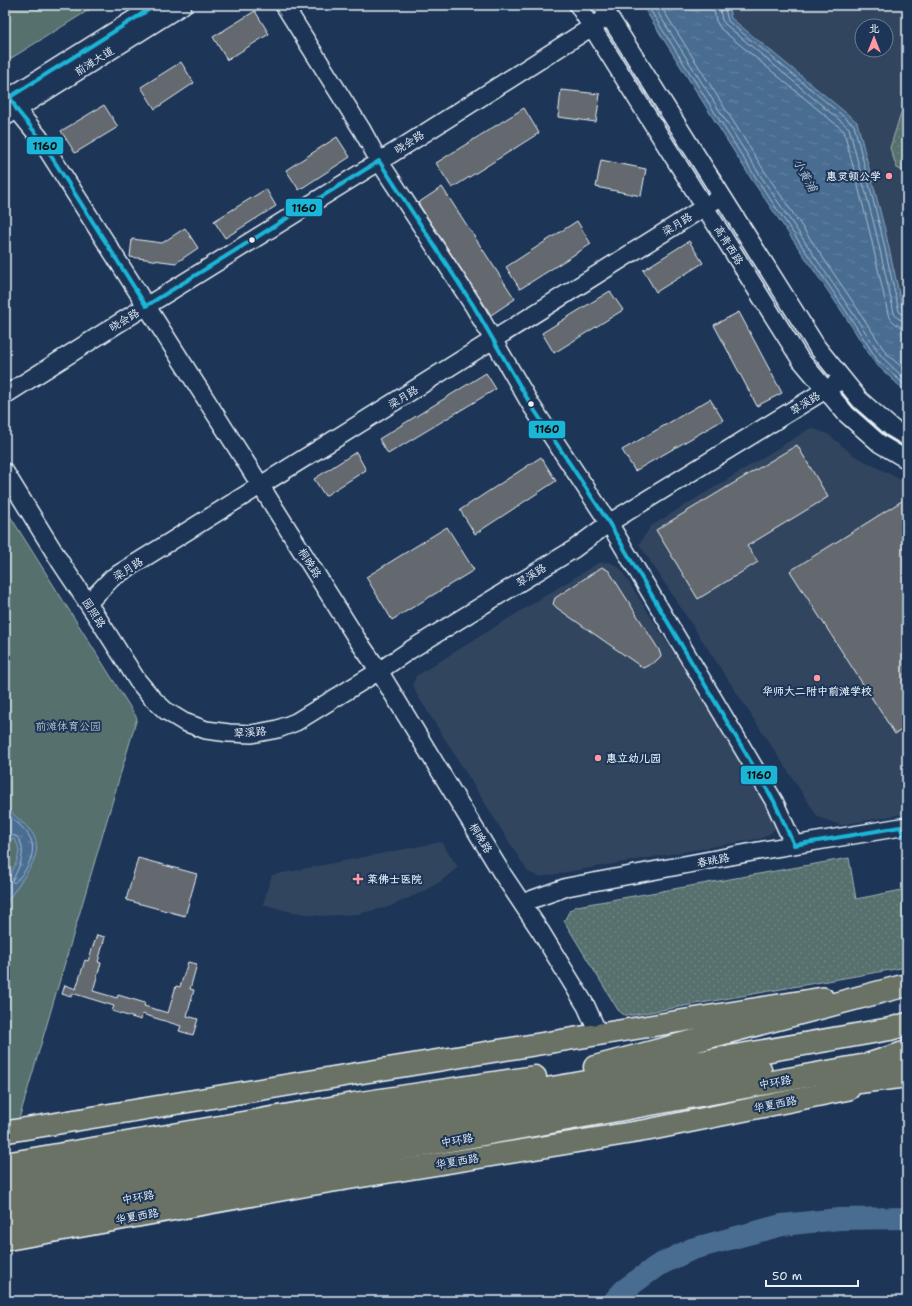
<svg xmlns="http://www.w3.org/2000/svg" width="912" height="1306" font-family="'Shantell Sans','LXGW WenKai TC',sans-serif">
  <defs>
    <pattern id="grass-dots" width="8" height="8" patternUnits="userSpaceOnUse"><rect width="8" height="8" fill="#57706d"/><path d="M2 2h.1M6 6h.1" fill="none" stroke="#6f8583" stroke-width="1.8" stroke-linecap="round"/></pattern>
    <pattern id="water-ripples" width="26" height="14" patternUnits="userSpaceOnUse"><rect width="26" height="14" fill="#4a6d91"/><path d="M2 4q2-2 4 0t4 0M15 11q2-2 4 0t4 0" fill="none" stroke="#6482a1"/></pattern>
  </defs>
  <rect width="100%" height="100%" fill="#1d3557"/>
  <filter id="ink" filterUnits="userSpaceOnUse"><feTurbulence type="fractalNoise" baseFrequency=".025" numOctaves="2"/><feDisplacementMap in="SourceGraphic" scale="8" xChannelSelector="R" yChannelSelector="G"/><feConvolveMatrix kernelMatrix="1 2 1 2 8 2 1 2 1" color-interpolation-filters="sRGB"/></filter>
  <g filter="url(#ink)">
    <!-- built -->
    <path fill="#32455e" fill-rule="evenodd" d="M728,5h179v308l-4,-2 -46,-189 -126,-104zM862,26h24v24h-24z
      M811,428l17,6 25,21 54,28v330l-66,12 -23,-8 -179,-273 12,-18z
      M610,562l10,6 160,254 -9,11 -9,5 -223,39 -11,-5 -112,-179 -3,-10 3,-7 182,-113z
      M441,842l17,25 -18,15 -22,12 -30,13 -30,7 -37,2 -34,-5 -24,-7 9,-29z"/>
    <!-- grass -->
    <path fill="url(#grass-dots)" stroke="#a0b0b2" d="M907,94v79l-10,-5 -7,-20z
      M849,858l7,41 51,-10v78l-274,48h-9l-6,-5 -54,-89 6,-11 7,-4z"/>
    <!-- park -->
    <path fill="#57706d" stroke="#a0b0b2" d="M5,5h92l-92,57z
      M5,508l132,210 -118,401 -14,3z"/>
    <!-- water -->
    <path fill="url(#water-ripples)" stroke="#89a2ba" d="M642,5h86l3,13 126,104 28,108 18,81 4,2v80l-32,-30 -32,-50 -91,-133z
      M5,802c6,13 15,17 24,27 18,19 0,41 -12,58 -4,6 -8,12 -12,18 0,-7 -2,-16 1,-22 6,-14 20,-30 8,-44l-9,-1z"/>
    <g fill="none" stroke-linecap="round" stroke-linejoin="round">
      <!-- shore -->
      <path stroke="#a9bccf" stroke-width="1" d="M647,5l109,173 90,133 32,50 29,26
        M653,5l107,170 90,134 32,48 25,24
        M660,5l105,167 90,133 31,48 21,19
        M713,5l3,16 5,8 123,102 26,102 18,81c4,8 10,13 19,14
        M719,5l3,15 3,4 124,104 27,104 18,81c2,5 7,8 13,8
        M724,5l4,16 126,104 27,106 18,80 4,5h4
        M5,811c7,8 19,16 24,25 10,15 -3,37 -15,47l-2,-2c7,-14 17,-31 4,-45l-11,-1"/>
      <!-- river -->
      <path stroke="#4a6d91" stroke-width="22" d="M614,1301l10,-11 33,-24 35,-17 90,-24 57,-6 68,-1"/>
    </g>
    <!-- building -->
    <path fill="#63696e" stroke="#e8f1f8" d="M255,11l14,23 -42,26 -14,-23z
      M181,62l13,21 -39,26 -14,-22z
      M561,90l39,4 -4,28 -38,-5z
      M104,105l14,22 -43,26 -14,-22z
      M524,108l15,25 -87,55 -16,-25z
      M337,137l13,20 -51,33 -13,-20z
      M601,160l45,9 -5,27 -45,-9z
      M442,187l73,112 -24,16 -73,-112z
      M266,189l10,17 -51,32 -11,-17z
      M577,221l14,23 -71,45 -14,-22z
      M185,228l13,20 -22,15 -46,-6 2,-18 30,4z
      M689,241l14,22 -47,29 -13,-22z
      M610,291l13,19 -69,43 -12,-20z
      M739,312l43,81 -25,13 -43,-81z
      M486,373l10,16 -108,65 -9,-15z
      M710,399l13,21 -88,51 -13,-21z
      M797,445l31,52 -81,49 11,16 -60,37 -42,-69z
      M356,452l10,18 -41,26 -11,-17z
      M541,457l15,24 -81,53 -15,-24z
      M905,499l2,1v227l-12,7 -105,-163z
      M447,527l27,43 -82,50 -26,-43z
      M602,567l7,4 50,79 2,6 -6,6 -12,6 -86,-60 -4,-4 2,-6z
      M138,858l59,16 -12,42 -59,-16z
      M97,935l8,2 -7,25 3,1 -8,28 24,7 1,-3 27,8 -1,3 24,7 8,-27 4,1 8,-25 9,2 -7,25 4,1 -7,26 11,3 -5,16 -14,-4 2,-5 -39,-12 -1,6 -29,-9 2,-5 -42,-13 -1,4 -9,-3 3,-9 11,4 9,-29 3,1z"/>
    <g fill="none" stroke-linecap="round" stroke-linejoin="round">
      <!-- minor casing -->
      <g stroke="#e8f1f8" stroke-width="20">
        <path id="minor" d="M284,5l78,125 17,31 94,144 58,100 78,118 165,278 20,44
          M578,5l222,354 46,55 34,30 27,16
          M602,5l215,342 43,53 32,28 15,9
          M10,97l7,13 22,27 201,316 117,186 22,32 124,204 38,57 45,74 13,29
          M5,100l151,-95
          M5,117l178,-112
          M5,395l114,-72 290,-180 200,-127
          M5,472l56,91 40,60 36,57 15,18 14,13 18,11 22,8 23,3 23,1 26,-5 18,-7 83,-51 31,-21 164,-101 35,-26 234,-144
          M88,603l24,-25c204,-126 407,-255 610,-382
          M522,903l45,-16 191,-36 149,-25"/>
      </g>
      <!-- major casing -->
      <g stroke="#e8f1f8" stroke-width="24">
        <path id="major" d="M5,1132l355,-59 463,-75
          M5,1240l304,-55 339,-55 201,-41"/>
      </g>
      <!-- highway casing -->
      <g stroke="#e8f1f8" stroke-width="25">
        <path id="highway" d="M595,1067l308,-81
          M827,1086l80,-10
          M5,1164l349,-60 181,-27
          M5,1184l885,-155 17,-5
          M5,1203l522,-94 233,-40
          M5,1222l117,-23 745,-134 40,-13"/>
      </g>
      <!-- minor -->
      <use href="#minor" stroke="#1d3557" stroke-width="17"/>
      <!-- major -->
      <use href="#major" stroke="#6a7266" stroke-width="21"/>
      <!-- highway -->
      <use href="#highway" stroke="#6a7266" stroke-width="22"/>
      <!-- bus-1 casing -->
      <g stroke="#1d3557" stroke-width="7">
        <path id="bus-1" d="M156,5l-146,92 7,13 22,27 107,169 233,-145 94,144 58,100 78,118 165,278 20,44 106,-18 7,15"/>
      </g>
      <!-- bus-1 -->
      <use href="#bus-1" stroke="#1ab6d8" stroke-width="4"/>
    </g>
  </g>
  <!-- markers -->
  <g fill="#ff9aa2" stroke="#1d3557" stroke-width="1.5">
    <circle cx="889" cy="176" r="4"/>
    <circle cx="817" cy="678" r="4"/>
    <circle cx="598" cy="758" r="4"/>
    <path d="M356 873h4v4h4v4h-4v4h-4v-4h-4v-4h4z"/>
  </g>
  <g fill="#e8f1f8" stroke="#1d3557" stroke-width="1.5">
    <circle cx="252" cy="240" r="3.5"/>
    <circle cx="531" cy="404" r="3.5"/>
  </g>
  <g text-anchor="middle" stroke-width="4" stroke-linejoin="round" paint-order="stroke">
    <!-- street labels -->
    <g font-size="11" fill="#e8f1f8" stroke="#1d3557">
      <text transform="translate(94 61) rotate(-32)" y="4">前滩大道</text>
      <text transform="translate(409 142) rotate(-32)" y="4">晓会路</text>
      <text transform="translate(677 224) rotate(-32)" y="4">梁月路</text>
      <text transform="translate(729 245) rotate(58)" y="4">高青西路</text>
      <text transform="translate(124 320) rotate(-31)" y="4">晓会路</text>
      <text transform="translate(403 397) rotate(-32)" y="4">梁月路</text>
      <text transform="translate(805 403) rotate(-32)" y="4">翠溪路</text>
      <text transform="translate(310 563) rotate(58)" y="4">桐晚路</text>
      <text transform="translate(128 569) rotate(-33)" y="4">梁月路</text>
      <text transform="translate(531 575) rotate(-32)" y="4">翠溪路</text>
      <text transform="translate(94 613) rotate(57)" y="4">园照路</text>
      <text transform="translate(250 732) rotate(-4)" y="4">翠溪路</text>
      <text transform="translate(481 838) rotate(59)" y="4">桐晚路</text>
      <text transform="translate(713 860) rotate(-11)" y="4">春眺路</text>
      <text transform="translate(775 1082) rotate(-10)" y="4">中环路</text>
      <text transform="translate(775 1104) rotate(-11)" y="4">华夏西路</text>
      <text transform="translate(457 1140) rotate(-10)" y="4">中环路</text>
      <text transform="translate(457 1161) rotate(-9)" y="4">华夏西路</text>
      <text transform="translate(138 1197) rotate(-10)" y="4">中环路</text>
      <text transform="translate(137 1216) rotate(-10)" y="4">华夏西路</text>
    </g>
    <!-- poi labels -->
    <g font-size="11" font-weight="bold" fill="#e8f1f8" stroke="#1d3557" text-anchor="start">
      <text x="881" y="180" text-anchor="end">惠灵顿公学</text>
      <text x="817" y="695" text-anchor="middle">华师大二附中前滩学校</text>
      <text x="606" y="762">惠立幼儿园</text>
      <text x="367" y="883">莱佛士医院</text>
    </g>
    <!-- park labels -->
    <g font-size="11" fill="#b5c4c7" stroke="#1d3557">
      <text x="68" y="730">前滩体育公园</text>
    </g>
    <!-- water labels -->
    <g font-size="12" font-style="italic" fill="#b1c3d4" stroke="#1d3557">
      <text transform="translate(805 175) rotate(61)" y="4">小黄浦</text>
    </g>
  </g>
  <g stroke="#1d3557" stroke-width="1.5">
    <rect x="26" y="136" width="38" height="19" rx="4" fill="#1ab6d8"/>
    <rect x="285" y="198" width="38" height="19" rx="4" fill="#1ab6d8"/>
    <rect x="528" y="420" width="38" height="19" rx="4" fill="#1ab6d8"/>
    <rect x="740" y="765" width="38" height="20" rx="4" fill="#1ab6d8"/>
  </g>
  <g font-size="11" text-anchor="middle" font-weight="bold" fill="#111">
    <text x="45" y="150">1160</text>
    <text x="304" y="212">1160</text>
    <text x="547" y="433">1160</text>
    <text x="759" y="779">1160</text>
  </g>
  <!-- margin -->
  <rect width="912" height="1306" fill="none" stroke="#1d3557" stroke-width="20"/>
  <rect x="10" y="10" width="892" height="1286" fill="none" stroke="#e8f1f8" stroke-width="1.5" filter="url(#ink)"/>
  <!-- north arrow -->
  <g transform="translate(874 38)"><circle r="19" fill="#1d3557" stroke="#6e8097"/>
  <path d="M0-3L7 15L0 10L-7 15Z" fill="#ff9aa2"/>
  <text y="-6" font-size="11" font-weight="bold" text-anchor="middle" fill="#e8f1f8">北</text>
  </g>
  <!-- scale -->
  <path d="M766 1280v6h92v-6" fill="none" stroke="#e8f1f8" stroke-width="2"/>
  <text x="772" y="1280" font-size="12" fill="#e8f1f8" stroke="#1d3557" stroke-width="3" paint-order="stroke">50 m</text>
</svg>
